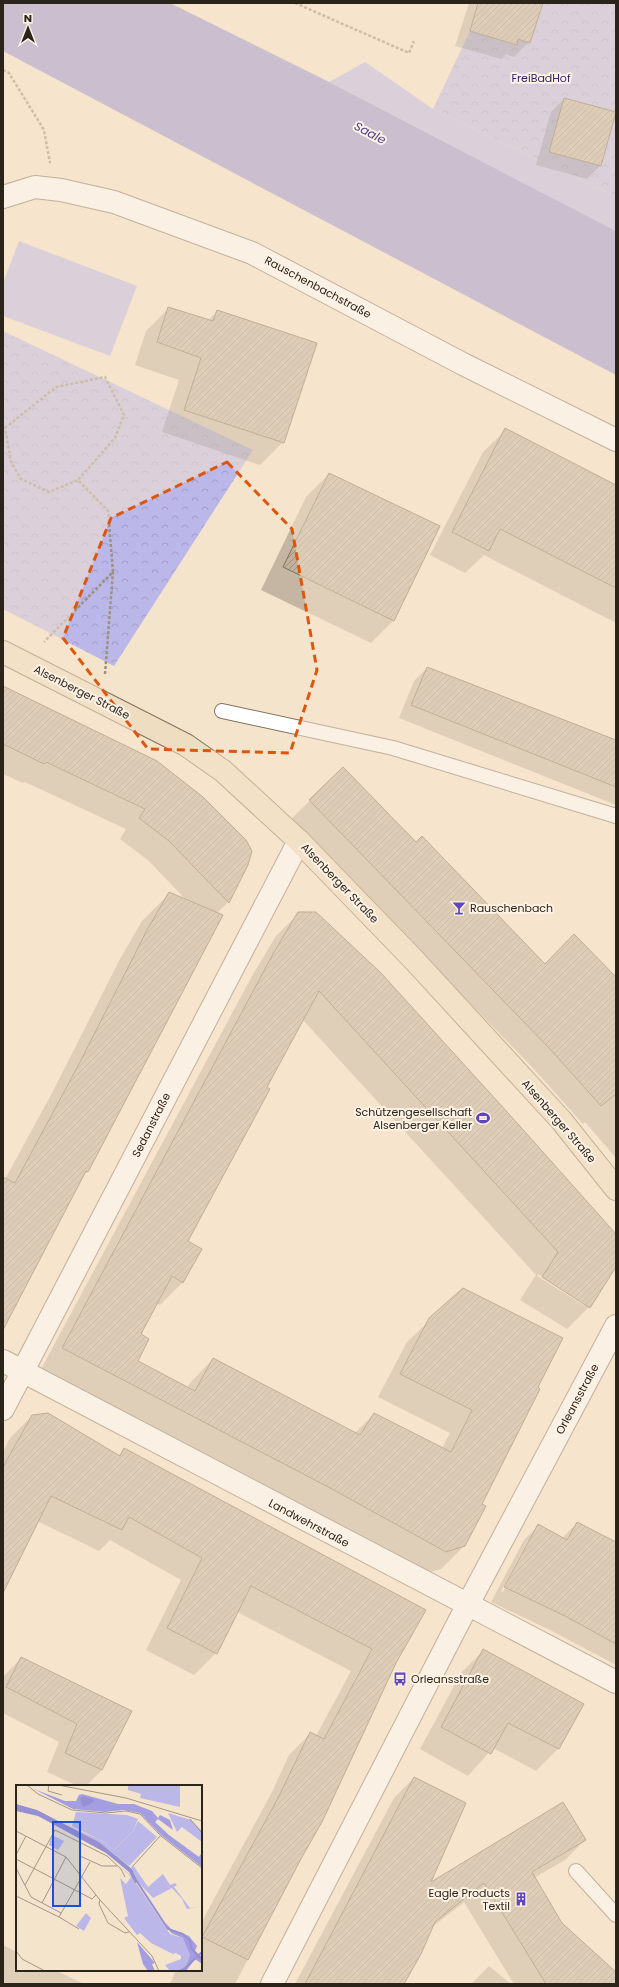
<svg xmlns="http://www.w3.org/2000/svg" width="619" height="1987" font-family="Poppins,sans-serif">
  <defs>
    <pattern id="park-crowns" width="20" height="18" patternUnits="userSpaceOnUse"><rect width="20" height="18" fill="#bbb8e9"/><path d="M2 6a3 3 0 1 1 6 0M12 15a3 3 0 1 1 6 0" fill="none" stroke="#a19ec7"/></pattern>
    <pattern id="building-hatch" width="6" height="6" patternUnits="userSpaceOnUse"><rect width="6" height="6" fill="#c2b19b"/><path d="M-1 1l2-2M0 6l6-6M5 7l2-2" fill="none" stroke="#9e907e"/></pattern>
  </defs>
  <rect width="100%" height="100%" fill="#f5e4cc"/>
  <!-- grass -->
  <path fill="#bbb8e9" d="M365,62l68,47 183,88v34l-287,-149z
    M19,241l118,45 -27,70 -107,-40v-33z"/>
  <!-- park -->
  <path fill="url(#park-crowns)" d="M478,3h138v194l-183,-88 37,-78z
    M3,331l250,119 -139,216 -111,-57z"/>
  <!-- water -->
  <path fill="#9690d3" d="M3,3h167l159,79 287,149v144l-613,-324z"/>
  <!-- shadow -->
  <path fill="#0003" fill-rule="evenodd" d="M469,3h73l-13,39 -15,15 -8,-3 -5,5 -46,-13z
    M564,99l36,67 -13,13 -51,-14 15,-53z
    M169,308l39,13 9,-10 66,131 -23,23 -98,-33 17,-52 -44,-15 11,-34z
    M506,430l110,56v137l-132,-68 -19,18 -35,-18 53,-103z
    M329,474l64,147 -22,22 -110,-53 45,-93z
    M427,668l189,74v63l-217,-87 15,-37z
    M3,687l244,177 -19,38 -11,11 4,2 -134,257 -6,6 -78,138v-133l49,-90 68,-134 22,-38 28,-28 17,8 -38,-40 -29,-22 6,-10 -101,-47 -2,1 -20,-9z
    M343,769l73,75 129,121 69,11 2,-3v185l-31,-36 -2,2 -51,-57 -241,-248z
    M299,913l317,323v29l-27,42 -22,22 -47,-29 16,-25 -234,-256 -115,223 -4,40 -23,23 -4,-2 -17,32 -3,26 51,27 4,-6 22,-23 142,74 19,-19 68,34 8,-15 -72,-36 29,-55 56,-53 18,216 -17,41 -23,23 -18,5 -383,-203 212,-395 24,-40zM538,1274l47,29v3l-48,-30z
    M32,1416l86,40 6,-7 271,214 -93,192 -67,129h-65l6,-14h25v-47l71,-131 17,-37 22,-22 5,3 35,-65 -114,-59 -21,41 -22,22 -48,-25 35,-70 -71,-40 -11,11 -62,-30 -34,67v-136l7,-14z
    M577,1523l39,51v91l-66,-35 -59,-28 33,-62 14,-14 24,12zM528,1541h2l-27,51 -2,-1z
    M483,1651l99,53 -24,45 -22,22 -43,-23 -25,28 -48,-27 41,-76z
    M21,1658l110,54 -29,58 -16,16h-8l-31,-14 12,-30 -56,-29v-36z
    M414,1778l14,106 157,-44 -20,20 -31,18 28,45 54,50v6l-5,5h-97l-50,-82 -33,26 -28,56h-108l99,-186z
    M3,1945l14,7v18h38l29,14h-81z
    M489,1966l22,18h-40z"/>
  <!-- building -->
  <path fill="url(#building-hatch)" stroke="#7d6d59" d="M478,3h65l-13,40 -12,-4 -1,6 -47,-14z
    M564,98l52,14 -15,54 -52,-14z
    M168,307l45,14 4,-11 100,33 -33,100 -100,-33 17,-52 -44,-16z
    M505,428l111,57v103l-116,-59 -11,22 -37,-19z
    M329,473l111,53 -46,95 -111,-54z
    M427,667l189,73v47l-205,-82z
    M3,686l154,75 46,36 43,43 6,11 -4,14 -19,38 -60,-62 -30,-23 6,-9 -99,-47 -2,2 -41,-20z
    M343,767l73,75 6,-6 123,128 29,-30 42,43v117l-15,12 -51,-57 -241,-249z
    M169,892l54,23 -135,257 -2,-1 -83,159v-153l12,6 64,-119 68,-134z
    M298,912h18l65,61 137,151 98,110v33l-26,41 -48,-31 16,-25 -239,-261 -52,96 3,2 -82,152 14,8 -19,34 -11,-7 -31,58 8,5 -11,22 57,30 18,-33 147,77 14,-22 77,39 21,-42 -72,-36 29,-56 34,-30 100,50 -25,49 2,2 -58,115 4,2 -21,40 -19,6 -114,-63 -270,-141 212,-396z
    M48,1413l72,43 4,-8 302,162 -30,53 -74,159 -19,33 -55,105 -46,-23 75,-137 33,-68 14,7 48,-90 -121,-63 -34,68 -50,-26 35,-70 -73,-41 -7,13 -71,-34 -48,97v-126l29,-52z
    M577,1522l39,20v102l-51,-28 -61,-29 34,-63 29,16z
    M483,1649l101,55 -25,45 -51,-26 -17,31 -50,-27z
    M21,1657l111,54 -30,59 -37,-17 12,-29 -71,-37z
    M414,1777l52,26 -35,79 132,-80 23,38 -54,32 30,51 54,49v12h-70l-62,-101 -49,39 -14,32 -17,30h-99z"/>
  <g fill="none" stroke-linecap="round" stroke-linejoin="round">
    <!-- lane casing -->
    <g stroke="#82725d" stroke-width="16">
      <path id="lane" d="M222,711l171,37 223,68
        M576,1871l40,44"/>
    </g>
    <!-- street casing -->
    <g stroke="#82725d" stroke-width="24">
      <path id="street" d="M3,197l32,-10 26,3 53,12 138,51 211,111 153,76
        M3,1361l613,321
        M3,1409l296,-568
        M272,1984l195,-378 149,-280"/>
    </g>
    <!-- secondary casing -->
    <g stroke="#82725d" stroke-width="24">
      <path id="secondary" d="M3,652l183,93 37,26 76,70 116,120 146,159 55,69"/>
    </g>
    <!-- path -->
    <path stroke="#9c907f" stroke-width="2.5" stroke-dasharray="3 2" stroke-linecap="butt" d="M295,3l114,50 5,-12
      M3,70l6,3 35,57 6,33
      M3,427l2,1 6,34 10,17 28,13 29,-12 30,31 5,61 -69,70
      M5,428l51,-41 49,-10 19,38 -9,23 -37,42
      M105,674l8,-102"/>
    <!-- lane -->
    <use href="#lane" stroke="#fff" stroke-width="14"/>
    <!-- street -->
    <use href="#street" stroke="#fff" stroke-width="22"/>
    <!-- secondary -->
    <use href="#secondary" stroke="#efddc1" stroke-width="22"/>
  </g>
  <!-- marked area -->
  <path d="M0 0H619V1987H0ZM227,462l65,67 25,141 -27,83 -142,-4 -85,-111 48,-120z" fill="#f5e4cc" fill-opacity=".55" fill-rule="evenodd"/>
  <path fill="none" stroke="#de560d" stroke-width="3" stroke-dasharray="8 5" stroke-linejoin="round" d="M227,462l65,67 25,141 -27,83 -142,-4 -85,-111 48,-120z"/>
  <!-- icons -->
  <defs>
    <g id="bar-bare" transform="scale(1.08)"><path d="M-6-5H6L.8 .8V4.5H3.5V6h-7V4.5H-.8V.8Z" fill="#5f45be" stroke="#fdf2e4" stroke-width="2.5" paint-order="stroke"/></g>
    <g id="stadium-bare" transform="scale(1.08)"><path d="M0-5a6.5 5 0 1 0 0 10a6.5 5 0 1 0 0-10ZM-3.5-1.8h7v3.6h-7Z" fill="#5f45be" stroke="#fdf2e4" stroke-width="2.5" paint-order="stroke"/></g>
    <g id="bus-bare" transform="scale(1.08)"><path d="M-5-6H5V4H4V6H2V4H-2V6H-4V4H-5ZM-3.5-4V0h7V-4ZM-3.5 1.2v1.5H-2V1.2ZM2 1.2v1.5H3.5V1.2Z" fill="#5f45be" stroke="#fdf2e4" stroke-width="2.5" paint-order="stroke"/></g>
    <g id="building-bare" transform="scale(1.08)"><path d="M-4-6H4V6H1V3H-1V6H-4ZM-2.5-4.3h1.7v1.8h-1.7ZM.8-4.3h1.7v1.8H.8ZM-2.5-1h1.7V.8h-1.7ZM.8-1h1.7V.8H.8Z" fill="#5f45be" stroke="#fdf2e4" stroke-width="2.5" paint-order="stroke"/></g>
  </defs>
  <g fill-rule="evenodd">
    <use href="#bar-bare" x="459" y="908"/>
    <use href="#stadium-bare" x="483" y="1118"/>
    <use href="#bus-bare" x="400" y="1679"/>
    <use href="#building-bare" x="521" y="1899"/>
  </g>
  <g text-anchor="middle" stroke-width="4" stroke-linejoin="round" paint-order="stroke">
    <!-- park labels -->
    <g font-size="11" fill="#352371" stroke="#fdf2e4">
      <text x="541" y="82">FreiBadHof</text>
    </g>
    <!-- street labels -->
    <g font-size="11" fill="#2a241b" stroke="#fdf2e4">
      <text transform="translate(318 287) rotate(28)" y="4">Rauschenbachstraße</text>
      <text transform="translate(82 692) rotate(27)" y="4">Alsenberger Straße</text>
      <text transform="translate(340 883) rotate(46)" y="4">Alsenberger Straße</text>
      <text transform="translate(559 1121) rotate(49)" y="4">Alsenberger Straße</text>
      <text transform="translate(151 1125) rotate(-63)" y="4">Sedanstraße</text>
      <text transform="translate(577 1399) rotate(-62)" y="4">Orleansstraße</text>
      <text transform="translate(309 1523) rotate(28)" y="4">Landwehrstraße</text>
    </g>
    <!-- poi labels -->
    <g font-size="11" fill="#2a241b" stroke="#fdf2e4" text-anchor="start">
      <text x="470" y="912">Rauschenbach</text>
      <text x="472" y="1116" text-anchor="end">Schützengesellschaft<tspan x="472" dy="13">Alsenberger Keller</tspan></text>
      <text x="411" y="1683">Orleansstraße</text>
      <text x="510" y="1897" text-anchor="end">Eagle Products<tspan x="510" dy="13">Textil</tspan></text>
    </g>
    <!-- water labels -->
    <g font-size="12" font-style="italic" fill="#4e4091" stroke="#fdf2e4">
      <text transform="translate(370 133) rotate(28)" y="4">Saale</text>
    </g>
  </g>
  <!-- overview -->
  <g transform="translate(16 1785)">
    <rect width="186" height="186" fill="#f5e4cc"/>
    <path d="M112,0h52v22l-40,-9 1,-4 -13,-4zM152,28l23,7 11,11v11l-20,-15 -5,5zM122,36l19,16 -28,29 -30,-24 -32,-17 35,16 12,9 19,-19zM102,79l14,13 38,57 13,4 4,5 3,12 -4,11 -10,5h-6l-5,-6 16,-6v-3l-5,-3 -3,1 -22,-11 -11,-10 -3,2 -13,-17 4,-2 -8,-38 6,6 5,-7zM117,80l15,22 15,-13 7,11 5,-2 2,2 -3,2 16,21 12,-2 -15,3 -5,-10 -10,-11 -19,10 -15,-16 -7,-15zM70,128l5,5 -7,13 -8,-5z" fill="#bbb8e9"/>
    <path d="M18,4l31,12h11l3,-6 3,-1 36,10h16l18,7 6,7 2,-3 10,5 3,10 -15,-11 -3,3 14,13 30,22 3,-5v15l-41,-32 -21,-22 -17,-3 -18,2 -32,-3zM149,137l6,7 18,7 8,10 -2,5 7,6v7l-7,-5 -9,12h-10l10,-5 4,-11 -7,-17 -12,-5zM121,157l18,21 -3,1 3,7h-7l-5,-7z" fill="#a39de1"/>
    <path d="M60,27l51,3 11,4 -5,12 -19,19 -12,-9 -30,-15zM36,50l12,6 -6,9 -9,-5z" fill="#bbb8e9"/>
    <path d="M67,11l10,3 1,3 -11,5 -3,-8zM0,19l21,6 62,32 33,27 6,13 -3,1 -6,-11 -23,-19 -68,-37 -22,-5z" fill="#9690d3"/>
    <path fill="none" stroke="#9690d3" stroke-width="2" d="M120,95l32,49 15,5 7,7 1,7 11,12M166,186l20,-19"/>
    <path fill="none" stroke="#a49785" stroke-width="1" d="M11,0l11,9 34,16 34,3 20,-2 14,3 21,22 41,32M33,0l-1,6 14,4M42,0l68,13 76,23M174,34l12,14M0,46l50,26 34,43 52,56 7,15M0,70l10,-19M64,71l22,10h15M0,74l76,40 4,-4M117,81l28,-31M0,83l15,29 30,16M9,100l30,-55 52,26 14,13 4,8M0,111l43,21 31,-55M84,115l-1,4 9,19 17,10 4,-1M26,118l24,-46M43,132l20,12M0,166l6,8 23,12"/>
    <path fill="#1d4ed8" fill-opacity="0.15" stroke="#1d4ed8" stroke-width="2" d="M37,37h27v84h-27z"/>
    <rect width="186" height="186" fill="none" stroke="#2a241b" stroke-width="2"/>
  </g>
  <!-- border -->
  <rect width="619" height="1987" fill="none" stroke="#2a241b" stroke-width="8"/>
  <!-- north arrow -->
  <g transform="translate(28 28)" stroke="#fdf2e4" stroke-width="3" paint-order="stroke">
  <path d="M0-3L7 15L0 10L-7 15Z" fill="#2a241b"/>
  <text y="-6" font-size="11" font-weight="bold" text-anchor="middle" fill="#2a241b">N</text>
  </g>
</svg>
